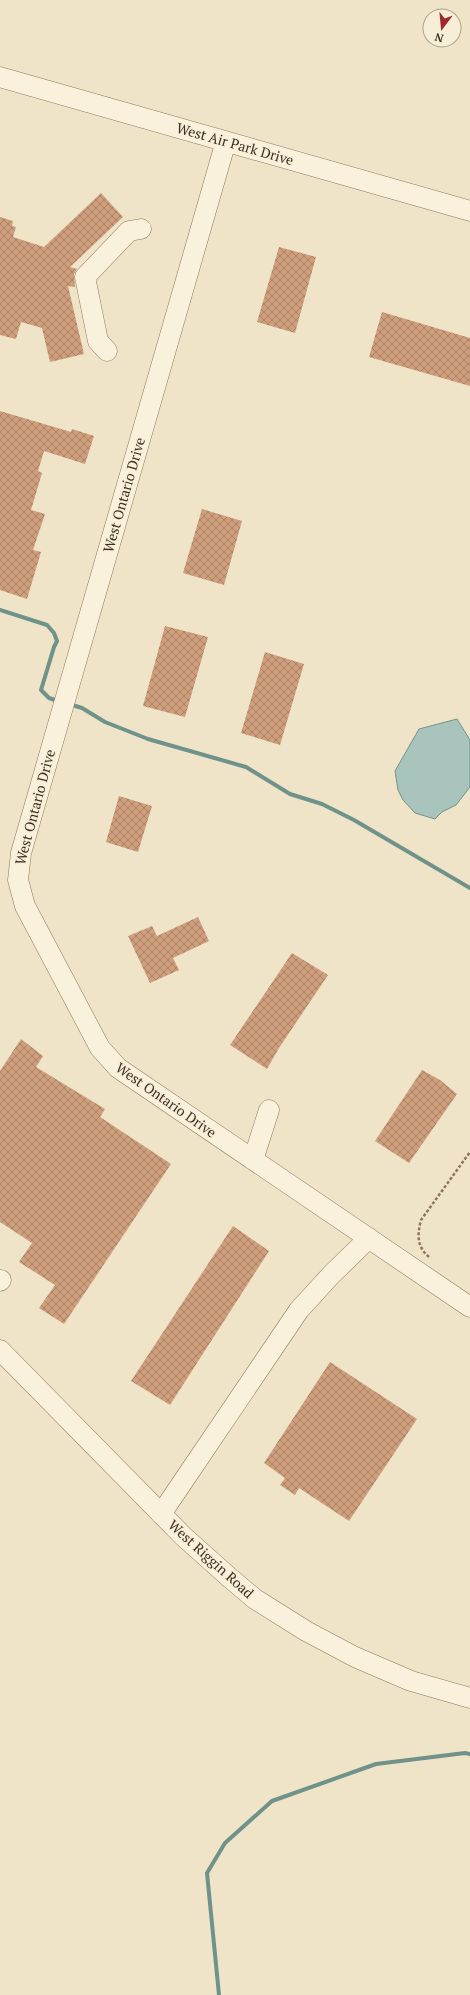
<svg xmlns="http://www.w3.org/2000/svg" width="470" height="1995" font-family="'PT Serif',serif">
  <defs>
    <pattern id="building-cross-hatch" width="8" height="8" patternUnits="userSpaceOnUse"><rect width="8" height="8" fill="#cf9f7d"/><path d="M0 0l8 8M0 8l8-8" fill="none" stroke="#a98266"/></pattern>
  </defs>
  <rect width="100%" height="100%" fill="#f0e4c8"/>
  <!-- water -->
  <path fill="#a9c4bc" stroke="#6f938a" d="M457,719l13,21v47l-14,18 -14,7 -7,7 -20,-6 -12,-13 -5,-10 -3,-19 24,-42z"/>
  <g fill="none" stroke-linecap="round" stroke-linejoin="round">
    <!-- stream -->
    <path stroke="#6f938a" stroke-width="4" d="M0,610l47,15 7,8 3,8 -3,6 -13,43 8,8 9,3
      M69,704l13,4 23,14 43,17 98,28 44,27 32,10 32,16 116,68
      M219,1995l-12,-122 18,-30 47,-42 104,-37 89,-11 5,1"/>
  </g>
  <!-- building -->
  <path fill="url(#building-cross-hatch)" d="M101,193l22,24 -53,50 7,2 -3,5 1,13 -7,-1 16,68 -34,8 -8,-34 -21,-6 -5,17 -16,-4v-118l13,4 -1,5 4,1 -3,10 31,10z
    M279,247l37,10 -21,76 -38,-11z
    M382,312l88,26v48l-101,-29z
    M0,411l71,21 1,-3 22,7 -9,28 -41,-13 -6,20 4,2 -11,37 14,4 -12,36 8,2 -14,47 -27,-9z
    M202,509l40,12 -18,64 -41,-12z
    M165,626l43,11 -23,80 -42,-11z
    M265,652l39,12 -24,81 -39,-12z
    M119,796l33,10 -14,46 -32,-10z
    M198,917l11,24 -36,17 6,12 -29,13 -22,-47 24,-10 5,10z
    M292,953l36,22 -49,73 -12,21 -37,-24z
    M21,1039l22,17 -7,11 69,42 -5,8 71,47 -107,160 -25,-16 16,-23 -36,-23 13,-19 -32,-21v-151z
    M422,1070l18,10 17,14 -48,69 -34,-22z
    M233,1226l36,25 -99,154 -39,-24z
    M330,1362l87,57 -68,102 -50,-33 -4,7 -15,-10 5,-7 -21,-15z"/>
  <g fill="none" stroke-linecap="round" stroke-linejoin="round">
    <!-- minor casing -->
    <g stroke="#8d765c" stroke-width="21">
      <path id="minor" d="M0,77l470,134
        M226,141l-205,712 -3,27 7,26 75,142 18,20 352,239
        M107,351l-9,-10 -13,-64 44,-46 12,-2
        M253,1160l16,-50
        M0,1281l1,-1
        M0,1350l183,186 47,42 25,21 51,32 49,26 56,24 59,17
        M161,1514l138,-204 32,-35 38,-37"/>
    </g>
    <!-- path -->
    <path stroke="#8d765c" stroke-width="2.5" stroke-dasharray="3 2" stroke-linecap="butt" d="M429,1257c-12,-10 -12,-22 -8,-37l49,-68"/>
    <!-- minor -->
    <use href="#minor" stroke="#faf1dc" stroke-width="20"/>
  </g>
  <g text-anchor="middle" stroke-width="3" stroke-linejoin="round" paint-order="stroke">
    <!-- street labels -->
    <g font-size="14" fill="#3d2e20" stroke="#f7eed8">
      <text transform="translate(235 144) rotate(16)" y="5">West Air Park Drive</text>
      <text transform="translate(124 495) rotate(-74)" y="5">West Ontario Drive</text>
      <text transform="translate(35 807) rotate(-75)" y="5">West Ontario Drive</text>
      <text transform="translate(166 1100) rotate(35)" y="5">West Ontario Drive</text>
      <text transform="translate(211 1559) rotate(42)" y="5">West Riggin Road</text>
    </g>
  </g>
  <!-- north arrow -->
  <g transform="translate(442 28) rotate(196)"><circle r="19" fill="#f7eed8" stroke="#ada18e"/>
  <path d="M0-3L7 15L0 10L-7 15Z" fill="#9e2a2b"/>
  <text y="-6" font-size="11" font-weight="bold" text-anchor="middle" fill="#3d2e20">N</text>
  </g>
</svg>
